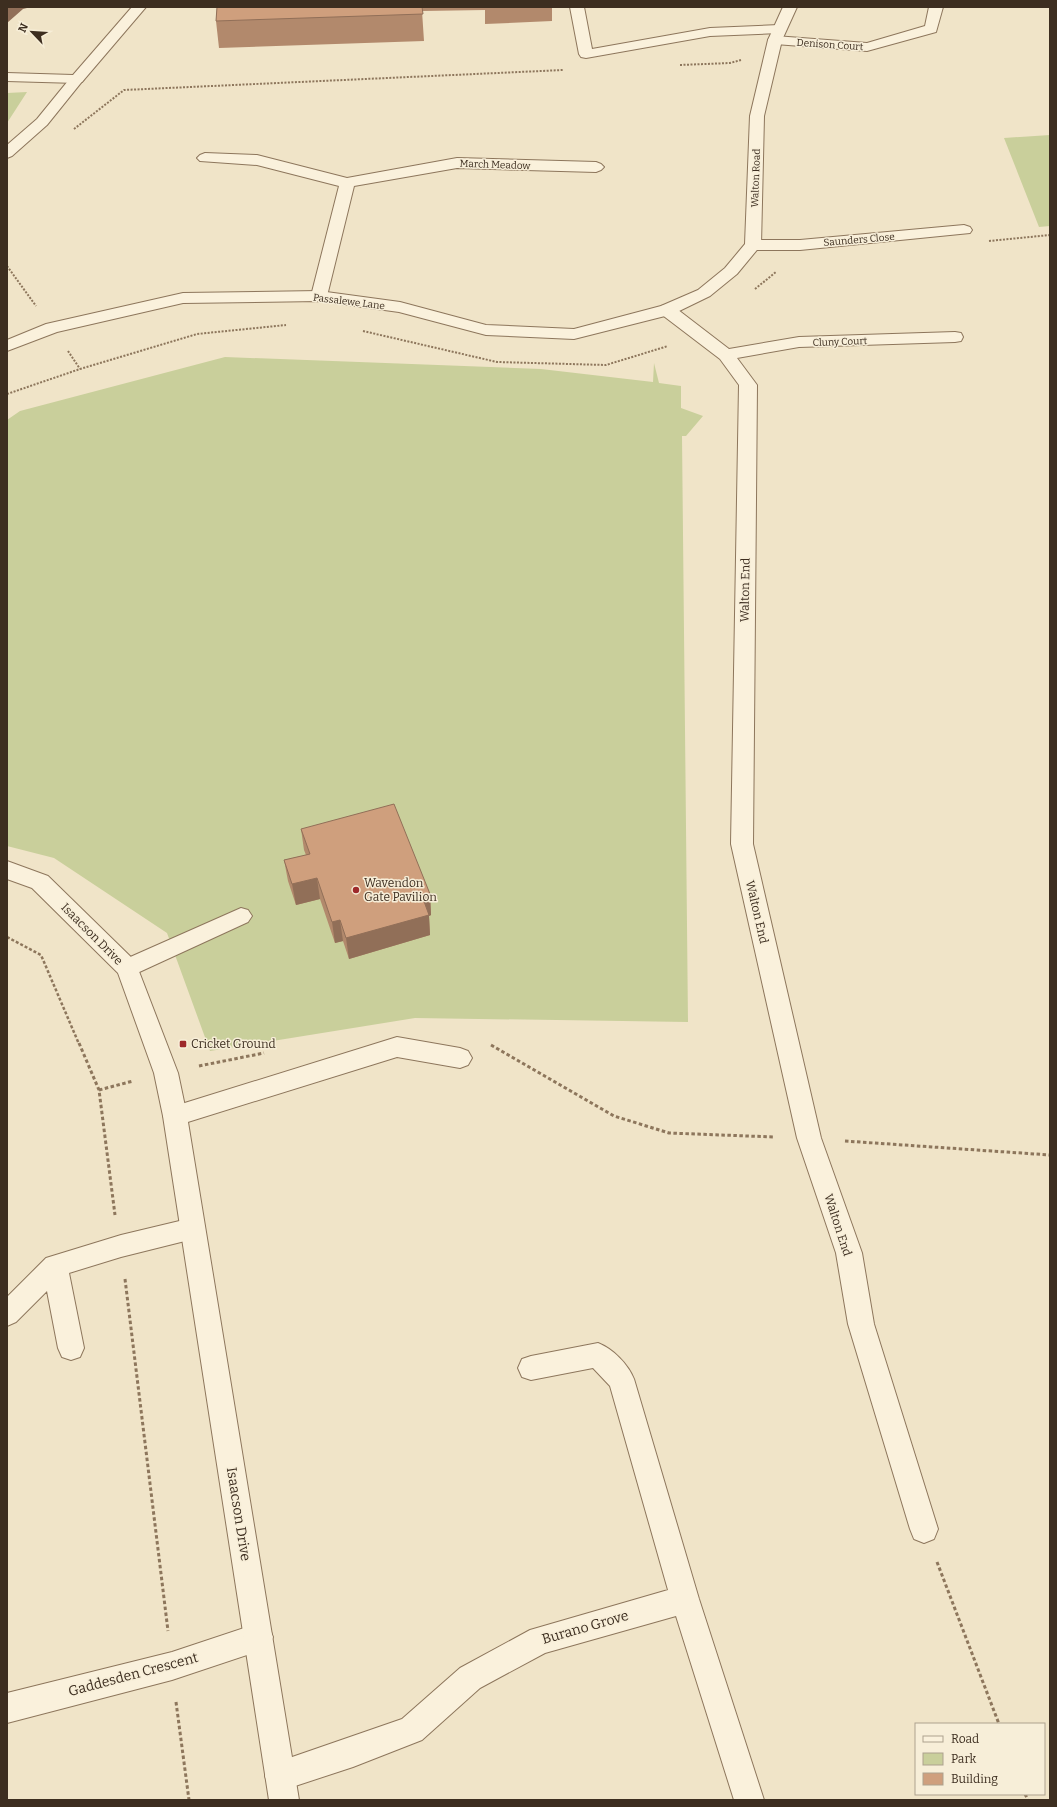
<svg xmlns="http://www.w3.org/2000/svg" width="1057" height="1807" font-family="Bitter,serif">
  <rect width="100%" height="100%" fill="#f0e4c8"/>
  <!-- green -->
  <path fill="#c9cf9b" d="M27,92l-20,31v-30z
    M1050,135v91l-11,1 -35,-89z
    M225,357l316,12 112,13 1,-19 5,20 22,3v22l22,8 -17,20h-4l6,586 -273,-4 -205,33 -43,-118 -113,-75 -47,-12v-426l13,-9z"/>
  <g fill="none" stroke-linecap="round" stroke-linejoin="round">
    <!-- service casing -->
    <g stroke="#8d765c" stroke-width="2">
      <path id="service" d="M132,7h14l-64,75 -5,1 -70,-2v-8l66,2z
        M570,7h14l8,42 118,-21 69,-3 5,1 2,3 -2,3 -5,1 -69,3 -124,22 -5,-1 -2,-3z
        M241,908l7,2 4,6 -4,6 -113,52 -8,3 -8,-3 -3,-6 3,-6z"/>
    </g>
    <!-- minor casing -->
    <g stroke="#8d765c" stroke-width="2">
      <path id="minor" d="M929,7h14l-7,25 -69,19 -92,-7 -5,-1 -2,-3 2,-3 5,-1 92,7 58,-17z
        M77,75l5,1 2,3 -37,46 -35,31 -5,2v-13l30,-26 35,-43z
        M205,153l52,2 90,23 110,-20 139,4 5,2 3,3 -3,3 -5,2 -139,-4 -103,18 -27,110 -2,4 -6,1 -6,-1 -2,-4 28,-110 -82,-21 -57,-4 -3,-3 3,-3z
        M964,225l6,2 2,3 -2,3 -170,17h-47l-6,-2 -2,-3 2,-3 6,-2h47z
        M667,305l6,1 56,43 70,-12 156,-5 6,1 2,4 -2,4 -6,1 -156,5 -62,11 20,27 -4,459 68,294 41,115 12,71 64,205 -4,10 -10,4 -10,-4 -4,-10 -62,-205 -12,-71 -39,-115 -66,-294 8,-459 -19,-26 -59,-45 -2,-4 2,-4z
        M397,1037l63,11 8,3 4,7 -4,7 -8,3 -63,-11 -222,69 -8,-3 -4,-7 4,-7 8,-3z
        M192,1218l9,3 3,8 -3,8 -80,20 -52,16 15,75 -4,9 -9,3 -9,-3 -4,-9 -11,-57 -31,31 -9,4v-29l39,-39 75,-23z
        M598,1343c15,6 30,21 36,36l65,220 65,201h-30l-58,-184 -131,37 -65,35 -58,52 -69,27 -73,24 -11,-4 -4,-11 4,-11 133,-46 58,-51 70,-38 138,-40 -58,-204 -17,-18 -62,12 -9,-3 -4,-9 4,-9 9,-3z
        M259,1623l10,4 4,10 -4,10 -10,4 -87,29 -165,43v-30l165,-41z"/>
    </g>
    <!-- tertiary casing -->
    <g stroke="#8d765c" stroke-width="2">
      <path id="tertiary" d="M783,7h14l-15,33 -18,76 -3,129 -24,29 -27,22 -37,18 -99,25 -88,-4 -87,-23 -80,-11 -136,2 -126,29 -50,19v-11l39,-16 137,-31 136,-2 81,11 86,23 88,4 87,-23 37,-16 27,-22 20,-24 5,-128 18,-76z
        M7,861l41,15 87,85 43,112 9,43 112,684h-30l-106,-684 -9,-43 -36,-100 -86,-85 -25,-9z"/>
    </g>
    <!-- path-far2 -->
    <path stroke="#8d765c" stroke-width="2" stroke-dasharray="2 1.5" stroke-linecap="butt" d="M680,65l50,-2 11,-3
      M74,129l50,-39 439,-20
      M989,241l61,-6
      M7,266l29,40
      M755,289l21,-17
      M363,331l134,31 109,3 62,-19
      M68,351l12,18
      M7,394l73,-25 117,-35 89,-9"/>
    <!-- path-far1 -->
    <path stroke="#8d765c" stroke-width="2.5" stroke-dasharray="3 2" stroke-linecap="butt" d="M7,937l34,18 38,89"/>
    <!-- path -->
    <path stroke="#8d765c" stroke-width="3" stroke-dasharray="3.5 2.5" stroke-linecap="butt" d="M79,1043l20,47 16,125
      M491,1045l123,71 55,17 105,4
      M199,1066l65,-13
      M99,1090l34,-9
      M845,1141l205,14
      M125,1279l43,352
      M937,1562l62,162
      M176,1702l13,98
      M1025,1794l3,6"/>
    <!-- service -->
    <use href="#service" fill="#faf1dc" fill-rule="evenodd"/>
    <!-- minor -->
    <use href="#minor" fill="#faf1dc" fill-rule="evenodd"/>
    <!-- tertiary -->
    <use href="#tertiary" fill="#faf1dc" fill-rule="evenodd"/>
  </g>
  <!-- wall -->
  <path fill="#b2896c" d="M217,7h335v14l-67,3v-14l-63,1 2,30 -205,7 -3,-27z
    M301,829l129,65 1,21 -2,1 1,19 -81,24 -6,-18 -8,2 -15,-44 -24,6 -8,-24 -4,-21 22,-5 -2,-5z"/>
  <!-- shaded-wall -->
  <path fill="#916f58" d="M7,7h24l-8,2 -16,14z
    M317,878l3,21 -24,6 -4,-21z
    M430,894l1,21 -2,1 1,19 -81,24 -3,-21 76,-42z
    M340,920l3,21 -8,2 -3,-21z"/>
  <!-- building -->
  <path fill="#cf9f7d" stroke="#916f58" d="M217,7h205l1,7 -207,7z
    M394,804l36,90 -8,2 7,19 -83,23 -6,-18 -8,2 -15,-44 -25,6 -8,-24 26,-6 -9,-25z"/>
  <!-- markers -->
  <g fill="#9e2a2b" stroke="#f7eed8" stroke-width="1.5">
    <circle cx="356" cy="890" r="4"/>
    <rect x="179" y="1040" width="8" height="8" rx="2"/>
  </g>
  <g text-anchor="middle" stroke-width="3" stroke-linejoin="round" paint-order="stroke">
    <!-- far-street labels -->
    <g font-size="10" fill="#3d2e20" stroke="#f7eed8">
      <text transform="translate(830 44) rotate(4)" y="4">Denison Court</text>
      <text transform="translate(495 164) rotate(2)" y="4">March Meadow</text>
      <text transform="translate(755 178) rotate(-88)" y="4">Walton Road</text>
      <text transform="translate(859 239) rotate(-5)" y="4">Saunders Close</text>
      <text transform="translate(349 301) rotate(7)" y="4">Passalewe Lane</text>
      <text transform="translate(840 341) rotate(-2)" y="4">Cluny Court</text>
    </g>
    <!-- street labels -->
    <g font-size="12" fill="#3d2e20" stroke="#f7eed8">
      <text transform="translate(745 590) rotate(-89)" y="4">Walton End</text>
      <text transform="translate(757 912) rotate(77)" y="4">Walton End</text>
      <text transform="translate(92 934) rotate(45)" y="4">Isaacson Drive</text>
      <text transform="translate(838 1225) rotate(72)" y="4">Walton End</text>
    </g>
    <!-- poi labels -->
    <g font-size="12" fill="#3d2e20" stroke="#f7eed8" text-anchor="start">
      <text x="364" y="887">Wavendon<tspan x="364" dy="14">Gate Pavilion</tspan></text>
      <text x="191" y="1048">Cricket Ground</text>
    </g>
    <!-- near-street labels -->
    <g font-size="14" fill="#3d2e20" stroke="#f7eed8">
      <text transform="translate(239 1514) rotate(81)" y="5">Isaacson Drive</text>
      <text transform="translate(585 1627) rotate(-16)" y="5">Burano Grove</text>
      <text transform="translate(133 1674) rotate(-15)" y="5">Gaddesden Crescent</text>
    </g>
  </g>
  <!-- border -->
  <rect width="1057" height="1807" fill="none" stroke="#3d2e20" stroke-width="16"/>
  <!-- legend -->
  <rect x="915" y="1723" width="130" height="72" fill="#f7eed8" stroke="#ada18e"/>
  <rect x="923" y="1736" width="20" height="6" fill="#faf1dc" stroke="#ada18e"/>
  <text x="951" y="1743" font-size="12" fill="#3d2e20">Road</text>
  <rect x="923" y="1753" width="20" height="12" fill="#c9cf9b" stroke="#ada18e"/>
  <text x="951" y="1763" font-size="12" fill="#3d2e20">Park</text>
  <rect x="923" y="1773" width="20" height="12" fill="#cf9f7d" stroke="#ada18e"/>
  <text x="951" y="1783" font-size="12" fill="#3d2e20">Building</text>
  <!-- north arrow -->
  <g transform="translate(32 32) rotate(295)" stroke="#f7eed8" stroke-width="3" paint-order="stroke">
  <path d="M0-3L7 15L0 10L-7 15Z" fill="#3d2e20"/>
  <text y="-6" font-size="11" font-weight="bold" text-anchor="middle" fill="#3d2e20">N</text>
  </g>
</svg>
